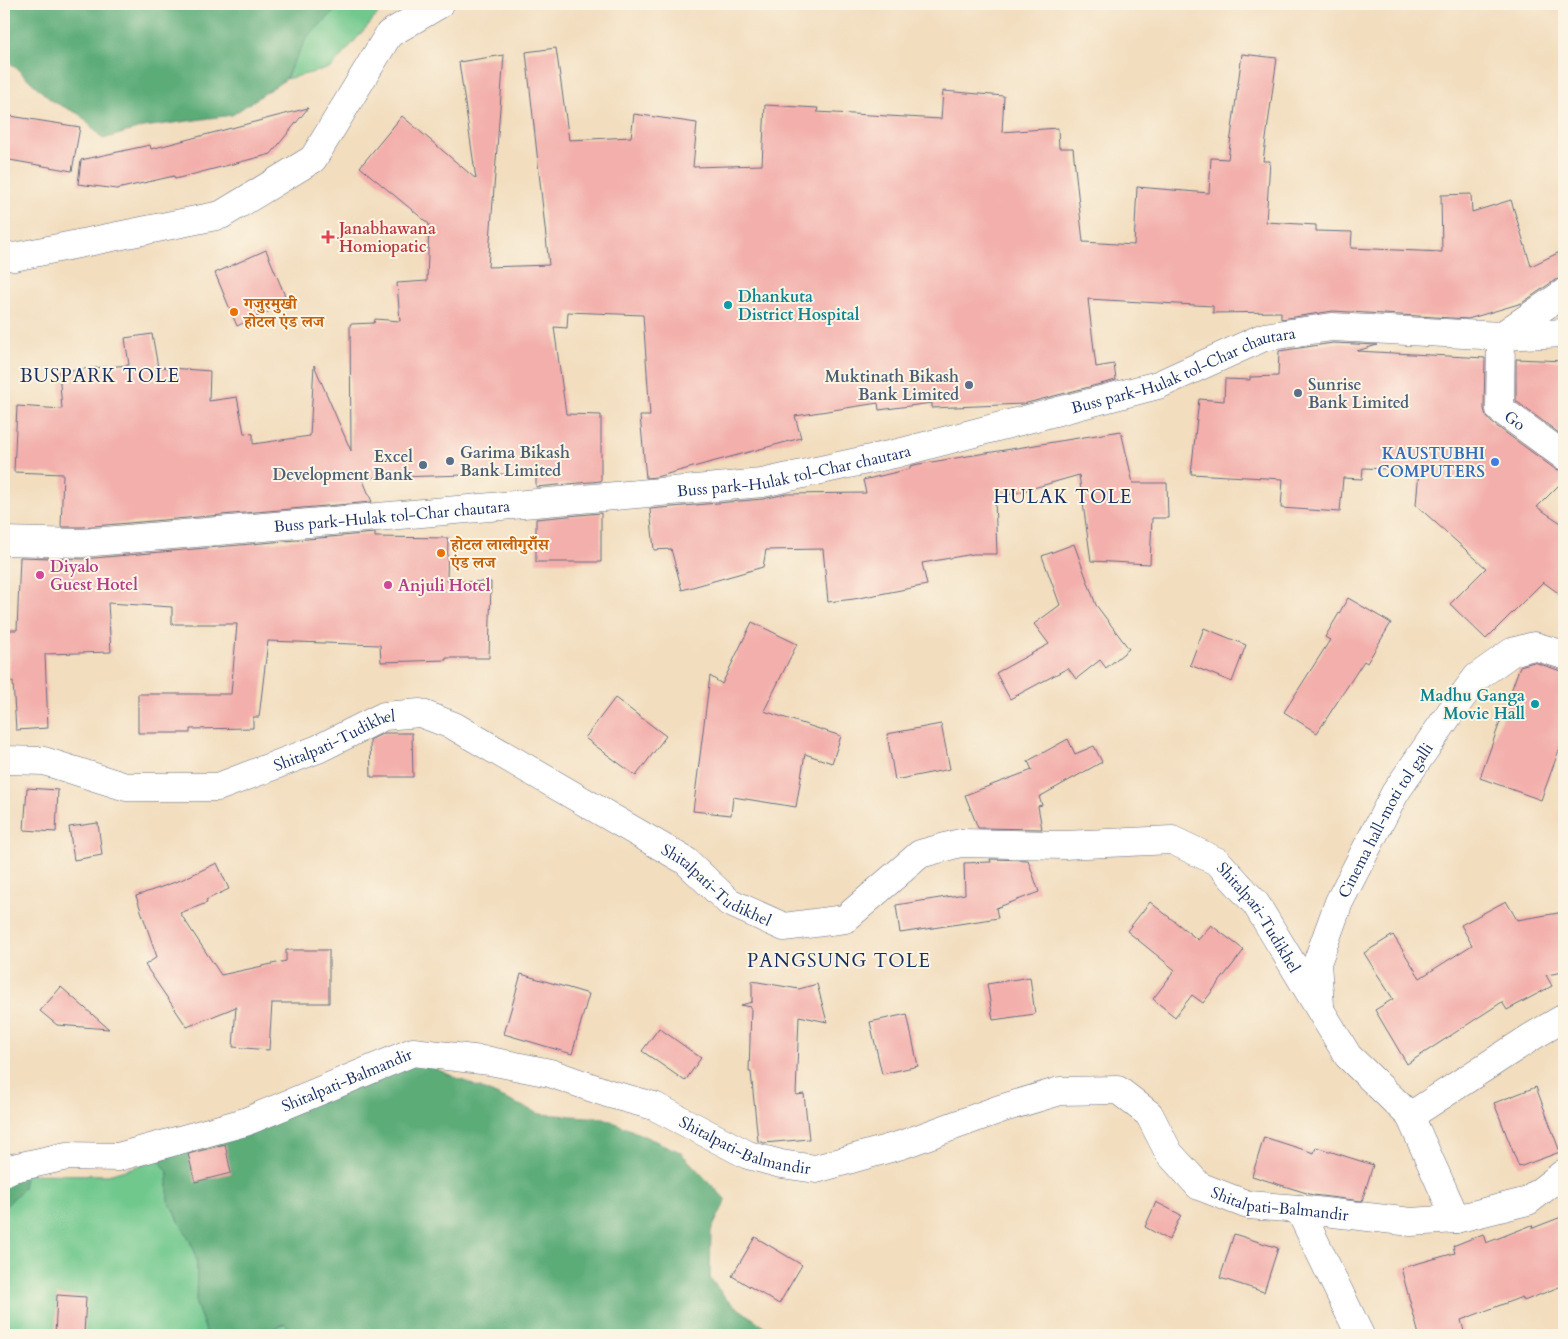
<svg xmlns="http://www.w3.org/2000/svg" width="1568" height="1339" font-family="Cardo,'Noto Serif Devanagari',serif">
  <rect width="100%" height="100%" fill="#fcf5e5"/>
  <filter id="ink" filterUnits="userSpaceOnUse"><feTurbulence type="fractalNoise" baseFrequency=".02" numOctaves="2"/><feDisplacementMap in="SourceGraphic" scale="10" xChannelSelector="R" yChannelSelector="G"/><feConvolveMatrix kernelMatrix="1 2 1 2 8 2 1 2 1" color-interpolation-filters="sRGB"/></filter>
  <filter id="wash" filterUnits="userSpaceOnUse"><feTurbulence type="fractalNoise" baseFrequency=".0096" numOctaves="4" result="noise"/><feDisplacementMap in="SourceGraphic" scale="20" xChannelSelector="R" yChannelSelector="G"/><feGaussianBlur stdDeviation="1.12" result="paint"/><feColorMatrix in="noise" values="0 0 0 0 0 0 0 0 0 0 0 0 0 0 0 0 0 1.4 0 .05"/><feComposite in="paint" operator="in"/></filter>
  <g filter="url(#wash)">
    <rect width="100%" height="100%" fill="#f2ddbe"/>
    <!-- green -->
    <path fill="#70c88d" stroke="#467c76" d="M337,4h55l-8,3 -53,61 -45,11c6,-14 12,-31 22,-43 9,-12 22,-18 29,-32z
      M159,1160l9,11v29l26,49 3,15 -1,40 10,27v4h-202v-127l19,-20 2,-14 83,1z
      M286,1323l6,12h-30z"/>
    <!-- forest -->
    <path fill="#5cac78" stroke="#3c6e6b" d="M4,4h333l-4,9 -25,23 -16,29 -6,14 -54,36 -88,12 -41,12 -24,-25 -27,-13 -48,-44z
      M420,1062l120,52 64,4 76,34 46,48 -15,31 -1,47 18,23 48,34h-226l-6,-1 -252,1 -7,-12 -23,12h-56v-4l-10,-27 1,-40 -3,-15 -26,-49v-28l-9,-12z
      M25,1174l-2,14 -19,20v-32z"/>
    <g id="blocks">
      <!-- building -->
      <path fill="#f3afab" d="M556,48l13,92 62,-3 3,-23 63,9 -4,44 69,-2 3,-60 53,3 -1,4 124,7 2,-28 61,5 -2,36 56,-4 1,20h14l10,94 51,3 3,-58 72,6 2,-35 17,1 14,-105 35,4 -14,103h7l-4,61 50,3v6l36,1 -1,16 91,4 -1,-57 30,-1 1,18 39,-12 20,66 33,-16v28l-9,2 -33,23 -54,16 -135,-8 -52,8v-7l-68,1v-7l-125,-7 8,68 18,-3 2,16 -93,24 -91,4v-5l-53,7 -1,-7 -83,13 6,22 -145,39 -10,1 -6,-62h10l-7,-101 -75,-3 -1,16 -13,-1 12,87 35,1v66l-65,6v-14l-174,5 10,24 -290,25h-21l2,-53 -49,-2 3,-66 45,3 -3,-38 70,-6 -4,-27 27,-4 6,33 52,4 -1,30 28,-4 7,36 9,1v10l57,-8 4,-71 37,86 -1,-127 24,-1 1,-4 25,2 -3,-38 30,-2 2,-57 -69,-57 42,-51 74,63 -17,-117 45,-7 -16,212 61,-2 -23,-213z
        M308,108l-37,46 -96,25 -1,-3 -57,13 -39,-5 3,-24 69,-15 1,4z
        M4,115l76,12 -8,44 -68,-12z
        M266,250l22,53 -51,23 -22,-53z
        M1333,343l44,2 -20,6 128,7 -1,51 2,7 5,6 64,47 9,2v9l-27,27 27,18v72l-21,-15 -57,57 -36,-35 36,-36 -70,-63 3,-35 -56,-2 -1,11 -19,-1 -3,34 -59,-4 2,-29 -92,-5 8,-75 25,2 1,-22 25,1v-3l28,-1 1,-25z
        M1516,359l48,2v76l-48,-36z
        M1121,431l12,52h34l1,35h-16l-2,46 -59,-3 -12,-86 -84,24 2,55h-24l-51,9 5,22 -73,14 -26,3 -5,-53 -57,1 -3,17 -81,23 -11,-41 -17,1 -4,-41 113,-10 23,-5 80,-1 -3,-13 47,-11v-3l9,-2z
        M601,513v49h-65v-43z
        M375,533v4l73,1 -1,43 44,1 -2,76h-43v2l-65,2 -1,-17 -112,-4 -9,76h-6v11l-63,1v4h-52v-39h93l6,-70h-65v-17l-64,-4 3,49 -66,2 3,74 -32,2 -3,-48h-3l-1,-52h8l3,-73 63,2z
        M1074,544l22,61 33,44 -23,19 -6,-8 -24,19 -8,-11 -58,31 -14,-26 53,-29 -15,-20 26,-19 -18,-49z
        M1348,598l43,25 -24,40 -3,-2 -47,72 -33,-21 46,-72 -5,-3z
        M752,622l45,22 -33,67 77,25 -9,27 -27,-9 -9,53 -63,-10 -2,18 -38,-4 17,-135 12,8z
        M1204,628l42,17 -14,37 -42,-17z
        M1534,662l30,10v64l-23,64 -61,-22 40,-112z
        M615,698l51,38 -30,40 -51,-38z
        M941,724l9,45 -55,11 -8,-46z
        M384,733h28l1,44h-42l-1,-37z
        M1068,739l7,15 19,-8 8,16 -63,35 3,8 -4,1 4,23 -64,-1 -13,-33 67,-25 -4,-9z
        M27,788l31,2 -2,42 -32,-2z
        M98,823l4,32 -28,5 -5,-33z
        M990,859l38,1 11,32 -43,16 2,10 -98,15 -4,-28 69,-11 -1,-31 27,-1z
        M217,863l12,26 -23,11 1,3 -27,10 41,62 65,-14v-11h43v53h-57l-3,47 -36,-3 3,-40 -49,20 -42,-62 12,-8 -21,-61 45,-16z
        M1506,901l11,19 47,-8v60l-18,3 6,11 -45,24 -5,-8 -95,62 -32,-54 18,-11 -29,-46 29,-18 27,43 52,-33 -11,-20z
        M1150,902l48,38 13,-15 33,25 -41,53 -11,-8 -17,22 -22,-18 22,-29 -48,-39z
        M521,974l68,20 -17,60 -68,-20z
        M1030,977l5,37 -42,6 -6,-36z
        M752,981l47,8 18,-5 10,38 -28,-6 -3,79 8,-1 5,45 -45,4 -6,-2 -7,-69h-2l2,-65 -10,-2 11,-3z
        M61,987l48,42 -52,-4 -17,-14z
        M907,1014l11,52 -36,8 -12,-52z
        M659,1028l42,30 -16,23 -43,-30z
        M1536,1087l24,65 -41,15 -25,-64z
        M1264,1137l50,16 2,-6 57,18 -11,36 -49,-6 -61,-19z
        M225,1144l6,29 -36,9 -7,-28z
        M1156,1202l25,13 -12,25 -24,-13z
        M1564,1216v69l-40,16 -2,-4 -61,23 4,15h-46l-18,-67 54,-15 -2,-7 30,-12 3,9 46,-18 1,3z
        M1234,1234l44,14 -14,44 -44,-14z
        M755,1237l47,28 -23,39 -47,-28z
        M57,1295l29,2 -2,38h-29z"/>
    </g>
  </g>
  <g filter="url(#ink)">
    <use href="#blocks" fill-opacity="0" stroke="#666c80" stroke-width="1"/>
    <g fill="none" stroke-linecap="round" stroke-linejoin="round">
      <!-- minor casing -->
      <g stroke="#666c80" stroke-width="29">
        <g id="minor">
          <path d="M4,255l10,2 207,-42 92,-56 76,-125 51,-30"/>
          <path id="s1" d="M1564,293l-63,43 -1,73 64,47"/>
          <path id="s2" d="M4,541l78,2 680,-60 136,-30 260,-68 106,-48 68,-10 169,9 63,-3"/>
          <path id="s3" d="M4,760l40,1 82,26h92l100,-38 66,-33 36,-3 34,13 232,135 43,41 55,25 61,-8 75,-65 40,-11 104,2 108,-5 46,22 38,42 92,152 62,60 123,-80 31,-18"/>
          <path id="s4" d="M1320,1006l-3,-43 22,-61 56,-109 55,-80 27,-36 35,-25 22,-6 30,9"/>
          <path d="M1410,1116l46,103"/>
          <path id="s5" d="M4,1172l9,-4 54,-12 51,1 127,-35 168,-70 77,9 60,12 60,21 44,12 94,49 33,9 35,5 85,-24 99,-36 60,-18 58,-1 31,24 20,39 30,33 49,19 51,4 112,13 45,-3 72,-18 36,-28"/>
          <path d="M1299,1209l61,126"/>
        </g>
      </g>
      <!-- minor -->
      <use href="#minor" stroke="#fff" stroke-width="28"/>
    </g>
  </g>
  <!-- markers -->
  <path fill="#e0444e" stroke="#fcf5e5" stroke-width="2" d="M325.5 229.5h5v5h5v5h-5v5h-5v-5h-5v-5h5z"/>
  <g fill="#0f9aa8" stroke="#fcf5e5" stroke-width="2">
    <circle cx="728" cy="305" r="5"/>
    <circle cx="1535" cy="704" r="5"/>
  </g>
  <g fill="#e8710a" stroke="#fcf5e5" stroke-width="2">
    <circle cx="234" cy="312" r="5"/>
    <circle cx="441" cy="553" r="5"/>
  </g>
  <g fill="#5c6f8a" stroke="#fcf5e5" stroke-width="2">
    <circle cx="969" cy="385" r="5"/>
    <circle cx="1298" cy="393" r="5"/>
    <circle cx="450" cy="461" r="5"/>
    <circle cx="423" cy="465" r="5"/>
  </g>
  <circle fill="#3f7fe0" stroke="#fcf5e5" stroke-width="2" cx="1495" cy="462" r="5"/>
  <g fill="#d1479c" stroke="#fcf5e5" stroke-width="2">
    <circle cx="40" cy="575" r="5"/>
    <circle cx="388" cy="585" r="5"/>
  </g>
  <g text-anchor="middle" stroke-width="4" stroke-linejoin="round" paint-order="stroke">
    <!-- health labels -->
    <g font-size="16" font-weight="bold" fill="#be3a42" stroke="#fcf5e5" text-anchor="start">
      <text x="339" y="234">Janabhawana<tspan x="339" dy="18">Homiopatic</tspan></text>
    </g>
    <!-- culture labels -->
    <g font-size="16" font-weight="bold" fill="#0d838f" stroke="#fcf5e5" text-anchor="start">
      <text x="738" y="302">Dhankuta<tspan x="738" dy="18">District Hospital</tspan></text>
      <text x="1525" y="701" text-anchor="end">Madhu Ganga<tspan x="1525" dy="18">Movie Hall</tspan></text>
    </g>
    <!-- food labels -->
    <g font-size="16" font-weight="bold" fill="#c56008" stroke="#fcf5e5" text-anchor="start">
      <text x="244" y="309">गजुरमुखी<tspan x="244" dy="18">होटल एंड लज</tspan></text>
      <text x="451" y="550">होटल लालीगुराँस<tspan x="451" dy="18">एंड लज</tspan></text>
    </g>
    <!-- street labels -->
    <g font-size="16" fill="#1b2f5e" stroke="#fcf5e5">
      <text dy="6" stroke="none"><textPath href="#s2" startOffset="1198">Buss park-Hulak tol-Char chautara</textPath></text>
      <text dy="6" stroke="none"><textPath href="#s1" startOffset="168">Go</textPath></text>
      <text dy="6" stroke="none"><textPath href="#s2" startOffset="794">Buss park-Hulak tol-Char chautara</textPath></text>
      <text dy="6" stroke="none"><textPath href="#s2" startOffset="389">Buss park-Hulak tol-Char chautara</textPath></text>
      <text dy="6" stroke="none"><textPath href="#s3" startOffset="344">Shitalpati-Tudikhel</textPath></text>
      <text dy="6" stroke="none"><textPath href="#s4" startOffset="202">Cinema hall-moti tol galli</textPath></text>
      <text dy="6" stroke="none"><textPath href="#s3" startOffset="779">Shitalpati-Tudikhel</textPath></text>
      <text dy="6" stroke="none"><textPath href="#s3" startOffset="1394">Shitalpati-Tudikhel</textPath></text>
      <text dy="6" stroke="none"><textPath href="#s5" startOffset="358">Shitalpati-Balmandir</textPath></text>
      <text dy="6" stroke="none"><textPath href="#s5" startOffset="778">Shitalpati-Balmandir</textPath></text>
      <text dy="6" stroke="none"><textPath href="#s5" startOffset="1379">Shitalpati-Balmandir</textPath></text>
    </g>
    <!-- service labels -->
    <g font-size="16" font-weight="bold" fill="#4e5e75" stroke="#fcf5e5" text-anchor="end">
      <text x="959" y="382">Muktinath Bikash<tspan x="959" dy="18">Bank Limited</tspan></text>
      <text x="1308" y="390" text-anchor="start">Sunrise<tspan x="1308" dy="18">Bank Limited</tspan></text>
      <text x="460" y="458" text-anchor="start">Garima Bikash<tspan x="460" dy="18">Bank Limited</tspan></text>
      <text x="413" y="462">Excel<tspan x="413" dy="18">Development Bank</tspan></text>
    </g>
    <!-- shop labels -->
    <g font-size="16" font-weight="bold" fill="#366cbe" stroke="#fcf5e5" text-anchor="end">
      <text x="1485" y="459">KAUSTUBHI<tspan x="1485" dy="18">COMPUTERS</tspan></text>
    </g>
    <!-- hotel labels -->
    <g font-size="16" font-weight="bold" fill="#b23c85" stroke="#fcf5e5" text-anchor="start">
      <text x="50" y="572">Diyalo<tspan x="50" dy="18">Guest Hotel</tspan></text>
      <text x="398" y="591">Anjuli Hotel</text>
    </g>
    <!-- quarter labels -->
    <g font-size="19" letter-spacing="1" fill="#1b2f5e" stroke="#fcf5e5">
      <text x="100" y="382">BUSPARK TOLE</text>
      <text x="1063" y="503">HULAK TOLE</text>
      <text x="839" y="967">PANGSUNG TOLE</text>
    </g>
  </g>
  <!-- margin -->
  <rect width="1568" height="1339" fill="none" stroke="#fcf5e5" stroke-width="20"/>
</svg>
